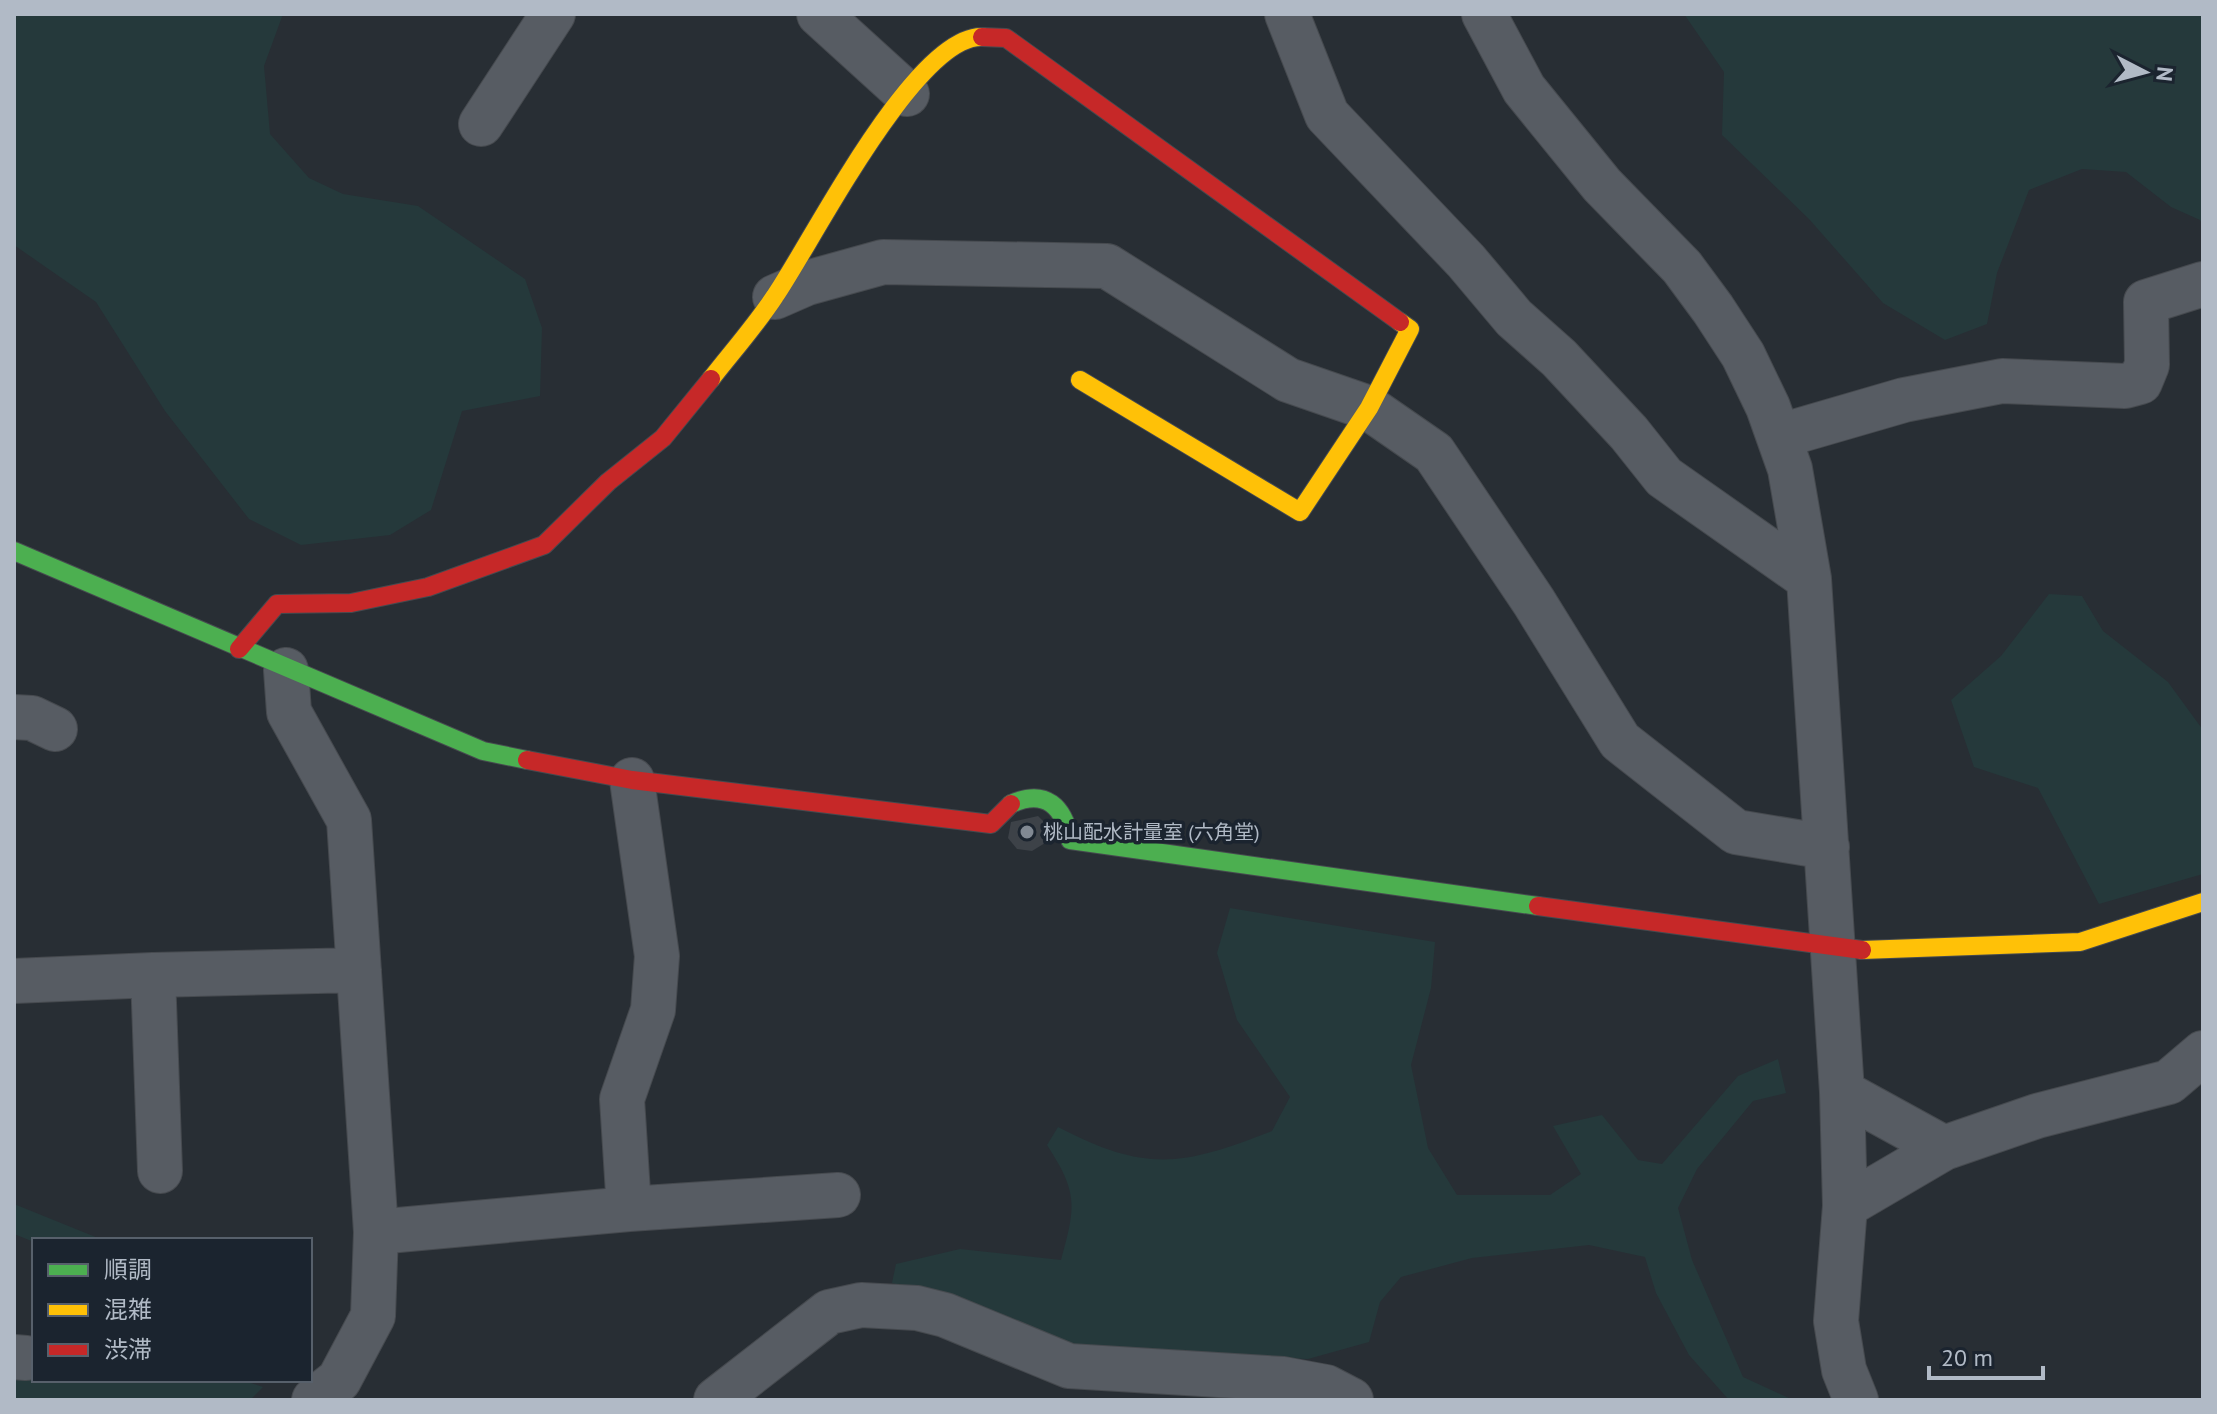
<svg xmlns="http://www.w3.org/2000/svg" width="2217" height="1414" font-family="'PT Sans','Noto Sans JP',sans-serif">
  <rect width="100%" height="100%" fill="#282e34"/>
  <!-- green -->
  <path fill="#25393b" d="M14,14h269l-19,52 6,68 39,44 34,16 75,12 107,73 17,49 -2,68 -78,15 -31,99 -41,25 -89,10 -52,-26 -84,-108 -69,-109 -82,-57z
    M1684,14h519v212l-3,-6 -29,-13 -45,-35 -44,-3 -53,21 -32,83 -10,51 -42,16 -62,-37 -74,-84 -87,-84 2,-63z
    M2049,594l33,2 21,35 65,51 35,48v144l-104,30 -61,-116 -64,-21 -23,-67 50,-44z
    M1230,908l205,34 -4,46 -20,77 17,83 29,47h93l31,-21 -28,-48 49,-11 36,45 24,4 76,-88 40,-17 8,34 -33,8 -56,68 -19,39 14,52 51,117 50,23h-64l-40,-45 -33,-62 -11,-36 -56,-12 -117,13 -71,19 -21,25 -11,40 -61,17 -197,-7 -66,-11 -100,-44 -53,-14 4,-19 64,-15 101,11c15,-55 17,-67 -14,-115l11,-18c88,46 125,39 214,4l18,-34 -53,-77 -20,-67z
    M14,1204l89,36 -69,2 -20,-8z
    M14,1369h20v11h208l21,7 -13,13h-236z"/>
  <!-- building -->
  <path fill="#3d4248" d="M1038,816l9,9 -2,18 -13,8 -15,-2 -9,-11 3,-16z"/>
  <g fill="none" stroke-linecap="round" stroke-linejoin="round">
    <!-- street casing -->
    <g stroke="#464a4f" stroke-width="46">
      <path id="street" d="M819,14l88,80
        M1287,14l40,101 139,146 48,57 45,40 70,75 35,44 145,102
        M1484,14l40,75 78,96 80,82 31,42 30,46 25,52 22,62 19,110 33,513 3,114 -9,115 8,49 12,30
        M481,124l72,-110
        M775,297l32,-14 76,-21 224,4 181,114 81,28 65,45 100,149 86,139 116,91 91,15
        M1780,436l124,-36 98,-19 123,5 15,-4 7,-17 -1,-63 57,-18
        M286,670l3,42 60,108 27,412 -3,84 -34,64 -25,20
        M14,717l18,1 23,11
        M14,981l139,-6
        M1842,1092l102,56
        M160,1171l-7,-196 206,-5
        M1845,1206l99,-58 93,-32 132,-34 34,-29
        M629,1209l209,-14
        M376,1232l253,-23 -7,-110 31,-89 4,-54 -25,-176
        M14,1357l12,1
        M716,1400l113,-88 32,-7 56,3 28,7 124,51 214,13 43,8 25,13"/>
    </g>
    <!-- fast casing -->
    <g stroke="#464a4f" stroke-width="20">
      <path id="fast" d="M14,551l469,200 44,9
        M1011,804c35,-16 53,3 59,36l468,66"/>
    </g>
    <!-- slow casing -->
    <g stroke="#464a4f" stroke-width="20">
      <path id="slow" d="M711,379c21,-27 45,-54 64,-83 36,-52 140,-261 207,-259
        M1080,380l220,132 69,-104 41,-79 -10,-7
        M1862,950l218,-8 123,-40"/>
    </g>
    <!-- jam casing -->
    <g stroke="#464a4f" stroke-width="20">
      <path id="jam" d="M982,37l24,1 394,284
        M239,649l38,-45 74,-1 77,-16 116,-42 64,-63 55,-44 48,-59
        M527,760l105,20 359,44 20,-20
        M1538,906l324,44"/>
    </g>
    <!-- street -->
    <use href="#street" stroke="#575c63" stroke-width="44"/>
    <!-- fast -->
    <use href="#fast" stroke="#4caf50" stroke-width="18"/>
    <!-- slow -->
    <use href="#slow" stroke="#ffc107" stroke-width="18"/>
    <!-- jam -->
    <use href="#jam" stroke="#c62828" stroke-width="18"/>
  </g>
  <!-- markers -->
  <circle fill="#818993" stroke="#1b242f" stroke-width="3" cx="1027" cy="832" r="8"/>
  <g text-anchor="middle" stroke-width="7" stroke-linejoin="round" paint-order="stroke">
    <!-- poi labels -->
    <g font-size="20" fill="#b1bac6" stroke="#1b242f" text-anchor="start">
      <text x="1043" y="839">桃山配水計量室 (六角堂)</text>
    </g>
  </g>
  <!-- border -->
  <rect width="2217" height="1414" fill="none" stroke="#b1bac6" stroke-width="32"/>
  <!-- legend -->
  <rect x="32" y="1238" width="280" height="144" fill="#1b242f" stroke="#57606b" stroke-width="2"/>
  <rect x="48" y="1264" width="40" height="12" fill="#4caf50" stroke="#57606b" stroke-width="2"/>
  <text x="104" y="1278" font-size="24" fill="#b1bac6">順調</text>
  <rect x="48" y="1304" width="40" height="12" fill="#ffc107" stroke="#57606b" stroke-width="2"/>
  <text x="104" y="1318" font-size="24" fill="#b1bac6">混雑</text>
  <rect x="48" y="1344" width="40" height="12" fill="#c62828" stroke="#57606b" stroke-width="2"/>
  <text x="104" y="1358" font-size="24" fill="#b1bac6">渋滞</text>
  <!-- north arrow -->
  <g transform="translate(2145 72) rotate(96)" stroke="#1b242f" stroke-width="6" paint-order="stroke">
  <path d="M0-6L14 30L0 20L-14 30Z" fill="#b1bac6"/>
  <text y="-12" font-size="22" font-weight="bold" text-anchor="middle" fill="#b1bac6">N</text>
  </g>
  <!-- scale -->
  <path d="M1929 1366v12h114v-12" fill="none" stroke="#b1bac6" stroke-width="4"/>
  <text x="1941" y="1366" font-size="24" fill="#b1bac6" stroke="#1b242f" stroke-width="6" paint-order="stroke">20 m</text>
</svg>
